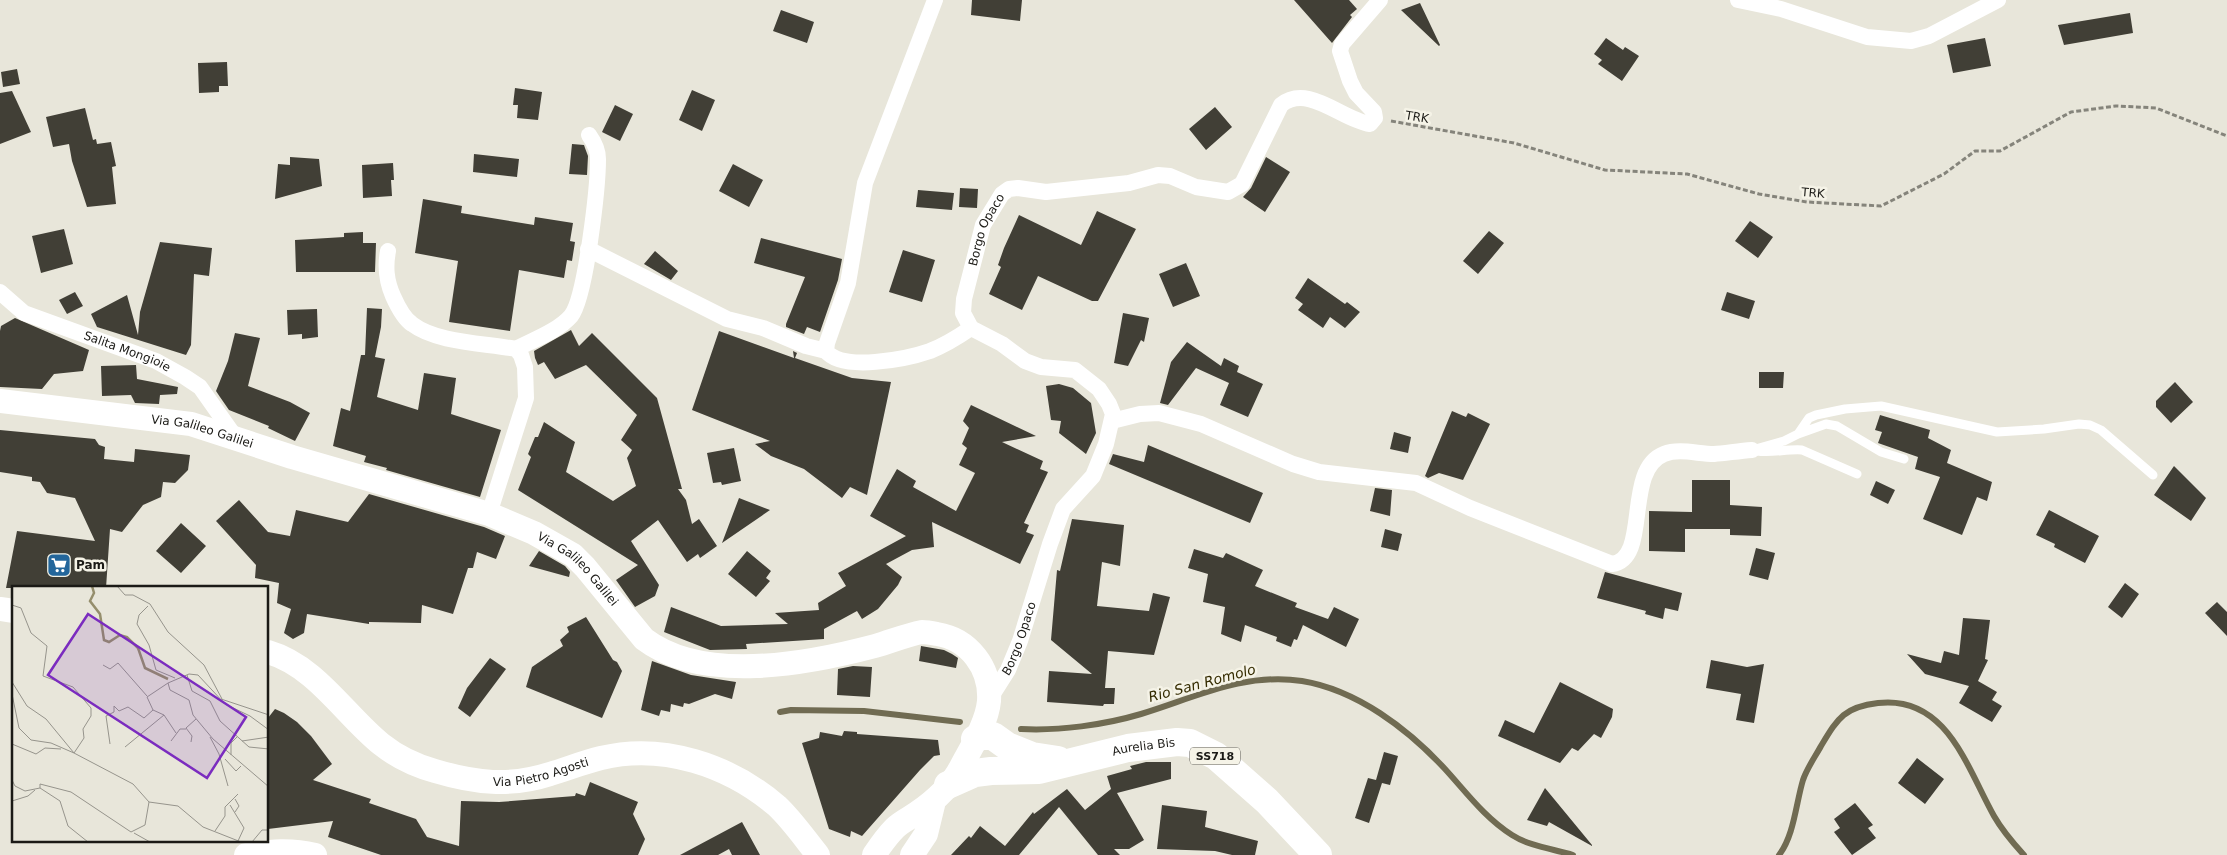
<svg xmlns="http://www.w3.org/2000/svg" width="2227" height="855" font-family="'DejaVu Sans',sans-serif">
  <rect width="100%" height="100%" fill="#e8e6da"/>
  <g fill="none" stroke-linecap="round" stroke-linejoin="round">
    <!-- stream -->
    <path stroke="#706b52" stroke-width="6" d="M780,712l11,-2 73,1 96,11
      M1021,729c38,2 83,-4 120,-15 53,-16 103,-42 161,-33 55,9 106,48 143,88 21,23 40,49 67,66 17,11 41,14 61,20
      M1779,855c15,-19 17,-52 24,-75 4,-12 12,-23 18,-34 17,-28 23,-39 57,-43 69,-8 89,65 116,113 8,14 19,27 30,39"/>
  </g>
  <!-- building -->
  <path fill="#413f36" d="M972,0h50l-2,21 -49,-6z
    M1294,0h55l8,9 -7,6 2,2 -20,26z
    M1420,3l20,42 -1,1 -38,-36z
    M781,10l33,12 -7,21 -34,-12z
    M2130,13l3,20 -69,12 -6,-20z
    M1606,38l17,12 2,-3 14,9 -17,25 -24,-17 4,-4 -8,-6z
    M1985,38l6,28 -38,7 -6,-28z
    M227,62l1,24h-9v6l-20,1 -1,-30z
    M17,69l3,15 -17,3 -2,-15z
    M515,88l27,4 -4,28 -21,-2 1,-13h-5z
    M692,90l23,10 -13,31 -23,-11z
    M12,91l19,41 -31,12v-51z
    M615,105l18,9 -13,27 -18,-9z
    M1215,107l17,20 -26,23 -17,-21z
    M85,108l8,32 3,-1 1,5 14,-2 5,24 -4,1 4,37 -29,3 -15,-46 -3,-17 -16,3 -7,-30z
    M572,144l12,1 1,3 3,8 -1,19 -18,-1z
    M474,154l45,5 -2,18 -44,-5z
    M290,157l29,2 3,27 -47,13 3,-35 12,1z
    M1266,157l24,15 -25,40 -22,-15 8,-9z
    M393,163l1,17h-3l1,16 -29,2 -1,-33z
    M733,164l30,16 -14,27 -30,-16z
    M960,188l18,1 -1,19 -18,-1z
    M918,190l36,3 -2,17 -36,-3z
    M423,199l39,7 -1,7 73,12 1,-8 38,6 -3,18 5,1 -3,19 -5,-1 -3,18 -45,-8 -9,61 -61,-9 9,-61 -43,-8z
    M1097,211l39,18 -38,72h-6l-54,-25 -16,34 -33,-16 12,-27 -3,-2 6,-17 15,-33 62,30z
    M1750,221l23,16 -15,21 -23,-17z
    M64,229l9,35 -32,9 -9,-37z
    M1489,231l15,12 -26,31 -15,-13z
    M363,232v11h13l-1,29h-79l-1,-32 49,-3v-4z
    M761,238l81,21 -4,21 -18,52 -13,-5 -3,7 -18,-7v-3l19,-47 -51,-14z
    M160,242l52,6 -3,28 -15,-2 -3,71 -5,10 -89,-28 -6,-13 36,-19 11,40 2,-23z
    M903,250l32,10 -13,42 -33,-10z
    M655,251l23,20 -7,9 -27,-16z
    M1186,263l14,33 -27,11 -14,-33z
    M1308,278l37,26 2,-2 13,10 -15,16 -15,-11 -7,11 -25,-18 5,-6 -8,-6z
    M75,292l8,14 -16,8 -8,-14z
    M1727,292l28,9 -6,18 -28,-9z
    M367,308l15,1 -1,18 -6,30 10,2 -8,38 41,13 6,-37 32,5 -5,36 50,16 -21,67 -94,-27 1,-2 -23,-6 2,-6 -33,-10 8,-38 9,3 11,-56h4z
    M317,309l1,28 -16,2v-5l-14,1 -1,-25z
    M1123,313l26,5 -5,24 -3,-2 -13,26 -14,-3z
    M15,318l74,32 -6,21 -29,3 -12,15 -42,-2v-56l1,-5z
    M571,330l8,16 13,-13 65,65 25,91h-4l8,11 6,24 7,-5 18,27 -17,12 -2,-4 -11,8 -29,-42 -27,21 28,44 -4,11 -20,11 -19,-27 22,-15 -120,-75 13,-33 -3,-3 7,-17h3l6,-15 31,20 -9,30 47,29 23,-15 -9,-28 5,-8 -11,-10 16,-25 -51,-50 -31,14 -11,-17 -6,3 -3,-7 -1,-7z
    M719,331l75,27 -1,-7 4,2 -2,5 57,20 39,4 -24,113 -17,-8 -8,11 -38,-29 -33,-13 -16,-12 15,-3 -78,-31z
    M235,333l25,5 -12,48 42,16 20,11 -15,28 -27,-13 1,-2 -40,-16 -9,-13 -4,-6 12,-30z
    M1187,342l34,24 3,-8 15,8 -2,6 26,12 -15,33 -28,-12 9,-22 -33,-15 -28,37 -8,-2 11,-41z
    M136,365l1,14 41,8 -1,7 -17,1 -1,9 -24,-1 -4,-8 -29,1 -1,-30z
    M1759,372h25l-1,16h-24z
    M2175,382l18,20 -22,21 -15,-16v-6z
    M1059,384l14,4 18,15 5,30 -10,21 -27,-21 2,-12 -10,-1 -5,-34z
    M971,405l65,31 -34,6 41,19 -3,8 8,3 -24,51 5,2 -3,7 8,3 -14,29 -88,-42 2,25 -22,3 -26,14 16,13 -4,8 -20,24 -16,10 -5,-8 -33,18v10l-78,5 1,5 -37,1 -46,-18 7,-25 50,19 67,-2 -13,-11 44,-3 -1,-7 28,-17 -8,-13 68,-37 -36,-20 27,-47 19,12 -3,6 43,24 19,-38 -16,-8 8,-17 -5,-4 7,-16 -6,-7z
    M1452,411l14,6 2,-4 22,11 -27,56 -24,-7 -11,5 -3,-2z
    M1880,415l50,15 -2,8 23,12 -4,13 45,19 -5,19 -10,-4 -15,38 -39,-16 17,-42 -25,-8 3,-12 -40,-14 4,-11 -7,-2z
    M0,430l95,9 4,6 6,2 -1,12 30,3 1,-13 55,6 -2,15 -13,13 -12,-1 -2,15 -18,8 -21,27 -12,-3 -4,59h-100l11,-57 78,10 -20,-43 -28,-5 -7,-11 -8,-1v-4l-32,-5z
    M1394,432l17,5 -3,16 -18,-4z
    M1148,445l115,48 -13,30 -141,-59 4,-10 31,8z
    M734,448l7,33 -19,4 -1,-3 -8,1 -6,-30z
    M2174,466l32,32 -15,23 -37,-26z
    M1692,480h38v25l32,2 -1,29 -31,-1v-6h-45v23l-36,-1v-40l43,1z
    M1876,481l19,9 -7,14 -18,-9z
    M1375,488l17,2 -2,26 -20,-5z
    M369,494l115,33 21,9 -9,23 -19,-7 -4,16h-5l-15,46 -31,-9 -1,18 -52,-1v2l-62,-10 -3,19 -11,6 -9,-6 7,-24 -14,-6 2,-20 -24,-5 1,-13 -40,-44 23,-21 29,32 22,4 6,-26 52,12z
    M739,498l31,12 -48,33z
    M2049,510l50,26 -14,27 -31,-16 1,-3 -19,-9z
    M1072,519l52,6 -4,41 -18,-4 -5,44 52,5 4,-18 17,4 -16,58 -46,-4 -3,37h10l-1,16h-10l-1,2 -56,-4 2,-31 43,3 -41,-34 6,-70 3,1z
    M181,523l25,23 -25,27 -25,-22z
    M1385,529l17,5 -4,17 -17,-4z
    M1756,548l19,5 -7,27 -19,-5z
    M1194,549l29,9 3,-5 37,17 -8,16 42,17 -2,4 33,12 6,-12 25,12 -13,28 -43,-22 -6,15 -3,-1 -3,8 -15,-6 1,-4 -32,-12 -4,17 -20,-8 4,-27 -22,-5 5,-28 -20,-6z
    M539,551l26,15 5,6 -1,5 -40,-11z
    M747,551l24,20 -5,7 4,3 -14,16 -28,-23z
    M1605,572l77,21 -4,18 -13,-3 -2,11 -18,-5 1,-3 -49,-13z
    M2125,583l14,11 -17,24 -14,-11z
    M2217,602l10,10v24l-22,-23z
    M586,617l27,43 4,2 5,9 -20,47 -76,-31 6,-20 31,-21 -3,-6 9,-8 -2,-5z
    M1963,618l27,2 -5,39 3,1 -10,21 19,11 -5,8 10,6 -10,16 -33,-19 10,-17 -44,-12 -18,-20 34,9 3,-12 15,4z
    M921,646l23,4 8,4 6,4 -2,10 -37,-7z
    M490,658l16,11 -36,48 -12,-9 9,-20z
    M1711,660l36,7 17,-3 -10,59 -18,-3 5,-26 -35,-6z
    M652,661l39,14 45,7 -4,17 -17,-5 -26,10 -5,-1 -1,4 -12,-3 -1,8 -9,-2 -2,6 -18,-6z
    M853,666l19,1 -2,30 -33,-2 1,-26z
    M1560,682l53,27 -1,8 -11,21 -7,-4 -16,17 -6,-3 -12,15 -62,-27 7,-16 29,13z
    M275,709l9,4 13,9 14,14 21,28 -19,16 58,19 -2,4 47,16 11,18 32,9 2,-45 38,1 76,-6 1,-3 9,3 5,-14 48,20 -5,12 12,25 -7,16h-257l-53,-18 5,-16 -65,8v-111z
    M844,731l13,1v2l81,6 2,15 -6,1 -14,14 -58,66 -11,-5 -1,6 -21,-8 -27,-86 17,-5 1,-6 22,4z
    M1384,752l14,4 -8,29 -8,-2 -13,40 -14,-5 13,-40 8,2z
    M1917,758l27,21 -19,25 -27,-21z
    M1146,762h25v17l-54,14 27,47 -15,9h-15l6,6h-22l-39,-48 -40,48h-68l18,-19 2,2 9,-12 25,20 28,-34 1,2 33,-25 18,21 26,-21 -4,-13 25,-7 -2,-3z
    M1545,788l47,57v1l-43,-24 -2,4 -20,-6z
    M1855,803l18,22 -5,3 8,10 -24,17 -18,-23 6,-4 -6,-9z
    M1162,805l45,6 -2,16 53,14 -3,14h-23l-17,-4 -58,-2z
    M742,822l18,33h-28l-3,-6 -11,6h-38z"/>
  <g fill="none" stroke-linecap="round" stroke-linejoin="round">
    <!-- path -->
    <path stroke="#85847b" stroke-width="3" stroke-dasharray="5 2.5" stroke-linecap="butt" d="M1391,121l123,22 91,27 82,4 72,20 48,8 74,4 63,-32 31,-23h25l71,-39 45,-6 40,2 71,28"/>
    <!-- service -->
    <path stroke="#fff" stroke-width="9" d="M1798,434l28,-10 11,2 44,26 23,7
      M1752,450l32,-9 14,-7 11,-16 7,-3 29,-6 36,-3 116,26 47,-3 35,-5 11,1 11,5 52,45
      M1757,451c15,2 30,-2 45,-1l55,24"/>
    <!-- minor -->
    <g stroke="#fff" stroke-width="16">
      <path d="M935,0l-70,183 -17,100 -21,60 -1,8c16,21 81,8 104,0 15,-6 28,-14 41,-23"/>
      <path d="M1738,0l43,9 86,28 44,4 18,-5 69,-36"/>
      <path d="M588,249l139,70 36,9 43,18 20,5"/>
      <path d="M388,251c-3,16 -2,29 5,45 4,9 10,22 19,28 25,19 72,19 104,25l5,6 4,12 1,31 -37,116"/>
      <path id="s1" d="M0,292l24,21 132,48 29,16 15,10 36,51"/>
      <path d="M516,349c17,-9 42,-18 55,-33 15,-19 27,-130 27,-157 0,-10 -4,-17 -9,-24"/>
      <path d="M1112,421l28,-7 19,-1 42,11 92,40 26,8 97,11 54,25 142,56c39,-5 11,-94 52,-110 15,-6 34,0 50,0 12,-1 25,-3 38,-4"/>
      <path id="s2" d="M989,700l19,-30 12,-29 30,-97 13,-35 30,-33 13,-32 7,-30 -4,-10 -10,-15 -24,-19 -34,-3 -16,-6 -23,-17 -31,-16 -8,-15 1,-14 19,-74 19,-31 7,-5 9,-1 28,4 83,-9 29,-8 12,1 26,11 32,5 14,-8 39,-79c27,-22 61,15 89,19l5,-6 -1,-6 -18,-19 -6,-12 -10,-30 2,-7 38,-44"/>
    </g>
    <!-- secondary -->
    <g stroke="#fff" stroke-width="24">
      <path id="s3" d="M0,401l191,23 101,33 197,57 45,19 39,22 12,12 59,72c59,45 163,25 231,7 15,-4 31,-11 47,-14 4,0 10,1 15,2 32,5 54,34 52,67 -2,22 -18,47 -28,66 -9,18 -28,35 -44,46 -7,5 -16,9 -22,15 -8,8 -15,18 -21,27"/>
      <path d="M0,609l14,2"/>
      <path id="s4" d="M268,652c48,14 76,62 113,92 15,12 36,22 54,27 40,12 75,16 115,3 17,-5 34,-12 51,-16 62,-15 128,7 176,48 15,14 28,33 41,49"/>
      <path d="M246,855c25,-4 44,-6 69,0"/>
      <path d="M912,855l14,-21 8,-33"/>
    </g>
    <!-- trunk -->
    <g stroke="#fff" stroke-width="28">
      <path d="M975,739l6,-3h12l14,10 25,10 26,4"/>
      <path id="s5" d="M948,785l27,-12 16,-2 48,-1 89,-22 49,-6 13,1 26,13 51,45 51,54"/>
    </g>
  </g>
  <!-- icons -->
  <defs>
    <g id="supermarket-square" transform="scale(1.25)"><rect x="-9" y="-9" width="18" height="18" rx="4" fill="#23669b" stroke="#f5f3e7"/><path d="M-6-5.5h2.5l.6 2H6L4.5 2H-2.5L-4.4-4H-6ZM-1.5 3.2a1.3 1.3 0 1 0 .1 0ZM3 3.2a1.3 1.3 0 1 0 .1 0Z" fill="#fff"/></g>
  </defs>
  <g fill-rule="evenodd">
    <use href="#supermarket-square" x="59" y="565"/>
  </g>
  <g text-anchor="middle" stroke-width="5" stroke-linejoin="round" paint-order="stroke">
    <!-- shield labels -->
    <rect fill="#f5f3e7" stroke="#5c5b55" stroke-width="1" x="1190" y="747.5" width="50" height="17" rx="4"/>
    <g font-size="11" font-weight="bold" fill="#1b1a16">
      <text x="1215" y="760">SS718</text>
    </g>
    <!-- street labels -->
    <g font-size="12" fill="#1b1a16" stroke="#f5f3e7">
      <text transform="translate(1417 117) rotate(10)" y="4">TRK</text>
      <text transform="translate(1813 193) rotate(5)" y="4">TRK</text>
      <text dy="4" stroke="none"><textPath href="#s2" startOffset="594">Borgo Opaco</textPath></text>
      <text dy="4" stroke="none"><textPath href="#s1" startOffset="142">Salita Mongioie</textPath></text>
      <text dy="4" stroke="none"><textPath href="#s3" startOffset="205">Via Galileo Galilei</textPath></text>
      <text dy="4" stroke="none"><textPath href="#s3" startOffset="610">Via Galileo Galilei</textPath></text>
      <text dy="4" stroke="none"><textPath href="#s2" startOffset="69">Borgo Opaco</textPath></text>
      <text dy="4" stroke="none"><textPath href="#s5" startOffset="201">Aurelia Bis</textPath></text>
      <text dy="4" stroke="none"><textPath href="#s4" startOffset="316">Via Pietro Agosti</textPath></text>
    </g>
    <!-- poi labels -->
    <g font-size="12" font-weight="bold" fill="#1b1a16" stroke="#f5f3e7" text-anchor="start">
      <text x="76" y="569">Pam</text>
    </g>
    <!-- water labels -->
    <g font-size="14" font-style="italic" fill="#342b00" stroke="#f5f3e7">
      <text transform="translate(1202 683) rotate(-15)" y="5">Rio San Romolo</text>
    </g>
  </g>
  <!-- overview -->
  <g transform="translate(12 586)">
    <rect width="256" height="256" fill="#e8e6da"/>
    <path fill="none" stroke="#958e6c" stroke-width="2.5" d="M80,0l2,7 -4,8 10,13 4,26 5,2 11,-7 7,2 11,11 7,20 23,11"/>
    <path fill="none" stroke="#96948c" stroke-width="1" d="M105,0l8,9h8l17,9 18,28 36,33 18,34M0,19l9,3 10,25 16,13 -4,30 30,11 18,21v8l-8,13 1,9 -10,15 -28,-34 -19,-13 -15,-24M136,20l-9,9 -2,9 12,21 7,25 19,8M91,79l7,4 8,-6 29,33M175,89l5,16 18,10 10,20 29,26 20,2M0,108l7,34 12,12 20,3 23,10 59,31 16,18 -4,23 -14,7 -60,-40 -31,-8v4l20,13 8,25 20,16M209,113l48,16M141,124l-6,-13 21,-14M152,129l12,18M257,144l-19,-14 -25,-12 -27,-29 -9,-1 -21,9 2,7 19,10 4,15 20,24 56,48M198,151l9,17 9,32M159,155l9,-12h6M230,155l27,-4M179,156l1,-6 -6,-8 10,-9M0,158l24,10 9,-6 16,1M98,158l-4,-28 8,-4v-6l5,5 9,-4 16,11 9,-8M113,161l39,-32 -11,-5M219,169v-12l6,-6M213,173l11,12 5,-5M0,194l3,6 10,5 15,-3M0,215l16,-5 7,-6M137,216l29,4 25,21 38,15M218,219l14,23 -6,13M223,226l4,-6 -4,-7M203,245l10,-15v-9l13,-13M122,247l16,9M240,256l10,-12h7"/>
    <path fill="#7b2cbf" fill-opacity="0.15" stroke="#7b2cbf" stroke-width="2.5" d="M76,28l158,103 -39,61 -159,-103z"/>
    <rect width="256" height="256" fill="none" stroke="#1b1a16" stroke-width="2.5"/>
  </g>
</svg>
